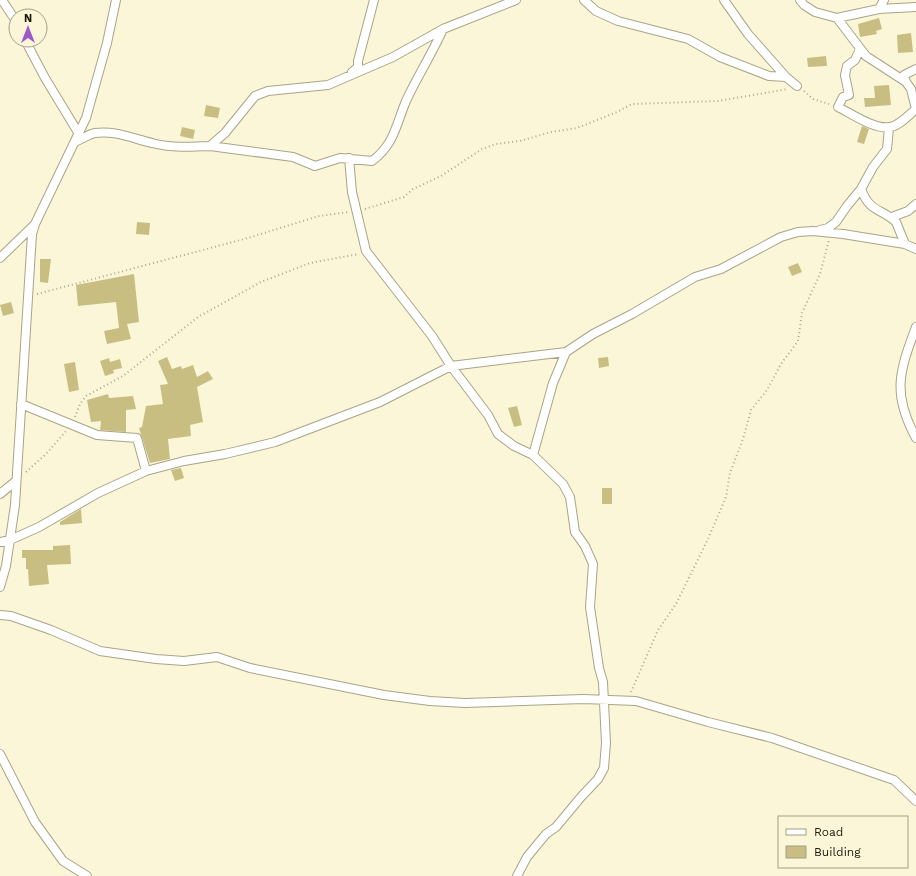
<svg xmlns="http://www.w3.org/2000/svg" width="916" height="876" font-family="'Work Sans',sans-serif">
  <rect width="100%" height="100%" fill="#fcf6d9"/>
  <!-- building -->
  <path fill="#c9be82" d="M879,18l3,11 -6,2 1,3 -17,3 -2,-13z
    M911,33l2,19 -15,1 -1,-18z
    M826,56l1,10 -19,1 -1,-9z
    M889,85l2,20 -26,2 -1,-9h11l-1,-12z
    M206,105l14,3 -2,10 -14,-2z
    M862,126l7,3 -5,15 -7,-2z
    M182,127l13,3 -2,9 -13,-3z
    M137,222l13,1 -1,12 -13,-1z
    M40,259h11l-3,24 -8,-1z
    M798,263l4,9 -10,4 -4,-9z
    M134,274l5,48 -12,2 4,15 -24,5 -3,-13 15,-3 -3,-26 -38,4 -2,-21z
    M11,302l3,11 -11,3 -3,-11z
    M167,357l5,12 9,-3 1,3 11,-4 4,12 11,-6 5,8 -16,8 6,35 -13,3 1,11 -23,3 2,20 -20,4 -11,-35 3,-1 4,-21 17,-2 -3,-19 8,-1 -10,-23z
    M608,357l1,9 -10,2 -1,-10z
    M109,358l1,4 10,-3 2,9 -9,2 1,3 -9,3 -5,-15z
    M75,362l4,28 -10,2 -5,-28z
    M108,394l1,4 24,-2 3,13 -10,1v22l-26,-2 1,-9 -10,1 -4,-22z
    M517,406l5,19 -8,2 -6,-19z
    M181,468l3,10 -9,3 -4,-11z
    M602,488h10v16h-10z
    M81,509l1,14 -22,2v-3z
    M70,545l1,19 -24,1 2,19 -20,2 -1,-17h-2v-11h-4v-8h31v-4z"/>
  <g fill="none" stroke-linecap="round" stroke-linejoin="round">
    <!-- minor casing -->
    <g stroke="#a9a488" stroke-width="10">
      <path id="minor" d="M2,0l14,21
        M584,0l12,11 22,10 70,18 32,18 49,19 17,1 11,9
        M724,0l24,34 38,43
        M800,0l4,5 11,7 22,6 29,38 40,26 5,7 5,20
        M879,9l5,-9
        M837,18l42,-9 37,-2
        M25,40l20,38 34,56
        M860,49l-5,11 -8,6 -2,9 4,20 -6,2 -5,10c14,7 37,23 52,20 9,-1 19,-12 26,-18
        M352,72l6,-5v-6l16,-61
        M906,82l-2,-7 12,-6
        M75,142c7,-3 14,-8 20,-9 20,-3 39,6 57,10 19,5 39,4 58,3l15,-13 30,-37 13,-5 60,-6 65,-28 50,-28 73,-29
        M210,146l83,11 22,9 25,-8 32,3c22,-16 24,-36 34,-60 11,-24 26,-47 37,-72
        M349,158l3,34 14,59 66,85 19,30 37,49 10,19 16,12 19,9 30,29 7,13 5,35 10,14 8,18 -3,43 9,61 4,14 3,61 -2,25 -6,11 -17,18 -25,30 -10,7 -19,23 -10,19
        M861,189c9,24 20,19 35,33l9,22
        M892,217l16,-6 8,-7
        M820,230l8,-2 8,-6 11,-16 14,-17 12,-22 14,-18 2,-21
        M0,258l34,-33
        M916,327c-17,45 -24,67 0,111
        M21,404l76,31 40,3 9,33
        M533,455l20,-72 13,-31
        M0,494l16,-13
        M0,542l10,-2 29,-13 59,-34 48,-22 38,-10 41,-7 50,-12 105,-40 71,-36 115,-14 27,-18 39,-20 63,-37 26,-8 60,-32 17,-5 15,-1 30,3 62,10 11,5
        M0,587l6,-21 9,-61 17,-271 3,-10 51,-106 21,-75 9,-43
        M0,615l11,1 40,14 49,21 56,8 28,2 33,-4 33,11 134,27 46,6 35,2 118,-4 53,2 72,21 64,16 122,42 22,21
        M0,754l35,68 28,39 24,15"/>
    </g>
    <!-- path -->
    <path stroke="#aca791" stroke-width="2" stroke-dasharray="1 3" stroke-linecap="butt" d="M804,91l9,8 16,5
      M365,209l39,-12 9,-8 28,-13 41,-27 14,-5 24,-3 31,-9 26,-4 40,-16 15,-8 86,-3 70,-12
      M37,294l211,-56 71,-22 30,-4
      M75,417l5,-13 6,-8 37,-20 75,-59 63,-35 49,-19 49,-9
      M26,472l20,-18 20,-23
      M631,692l27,-62 18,-26 32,-65 18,-42 4,-24 13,-34 8,-29 16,-20 14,-26 17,-23 4,-28 18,-39 9,-34"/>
    <!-- minor -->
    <use href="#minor" stroke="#fff" stroke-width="8"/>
  </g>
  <!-- legend -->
  <rect x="778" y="816" width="130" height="52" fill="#fcf6d9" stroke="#a29e88"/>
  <rect x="786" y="829" width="20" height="6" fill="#ffffff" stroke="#a29e88"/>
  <text x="814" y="836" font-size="12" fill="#1c1a0f">Road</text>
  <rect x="786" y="846" width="20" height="12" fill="#c9be82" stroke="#a29e88"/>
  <text x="814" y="856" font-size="12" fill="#1c1a0f">Building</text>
  <!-- north arrow -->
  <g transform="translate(28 28)"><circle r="19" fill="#fcf6d9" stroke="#a29e88"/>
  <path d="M0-3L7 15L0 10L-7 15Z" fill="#a057ca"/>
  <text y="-6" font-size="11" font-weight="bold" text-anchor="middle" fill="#1c1a0f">N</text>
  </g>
</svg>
